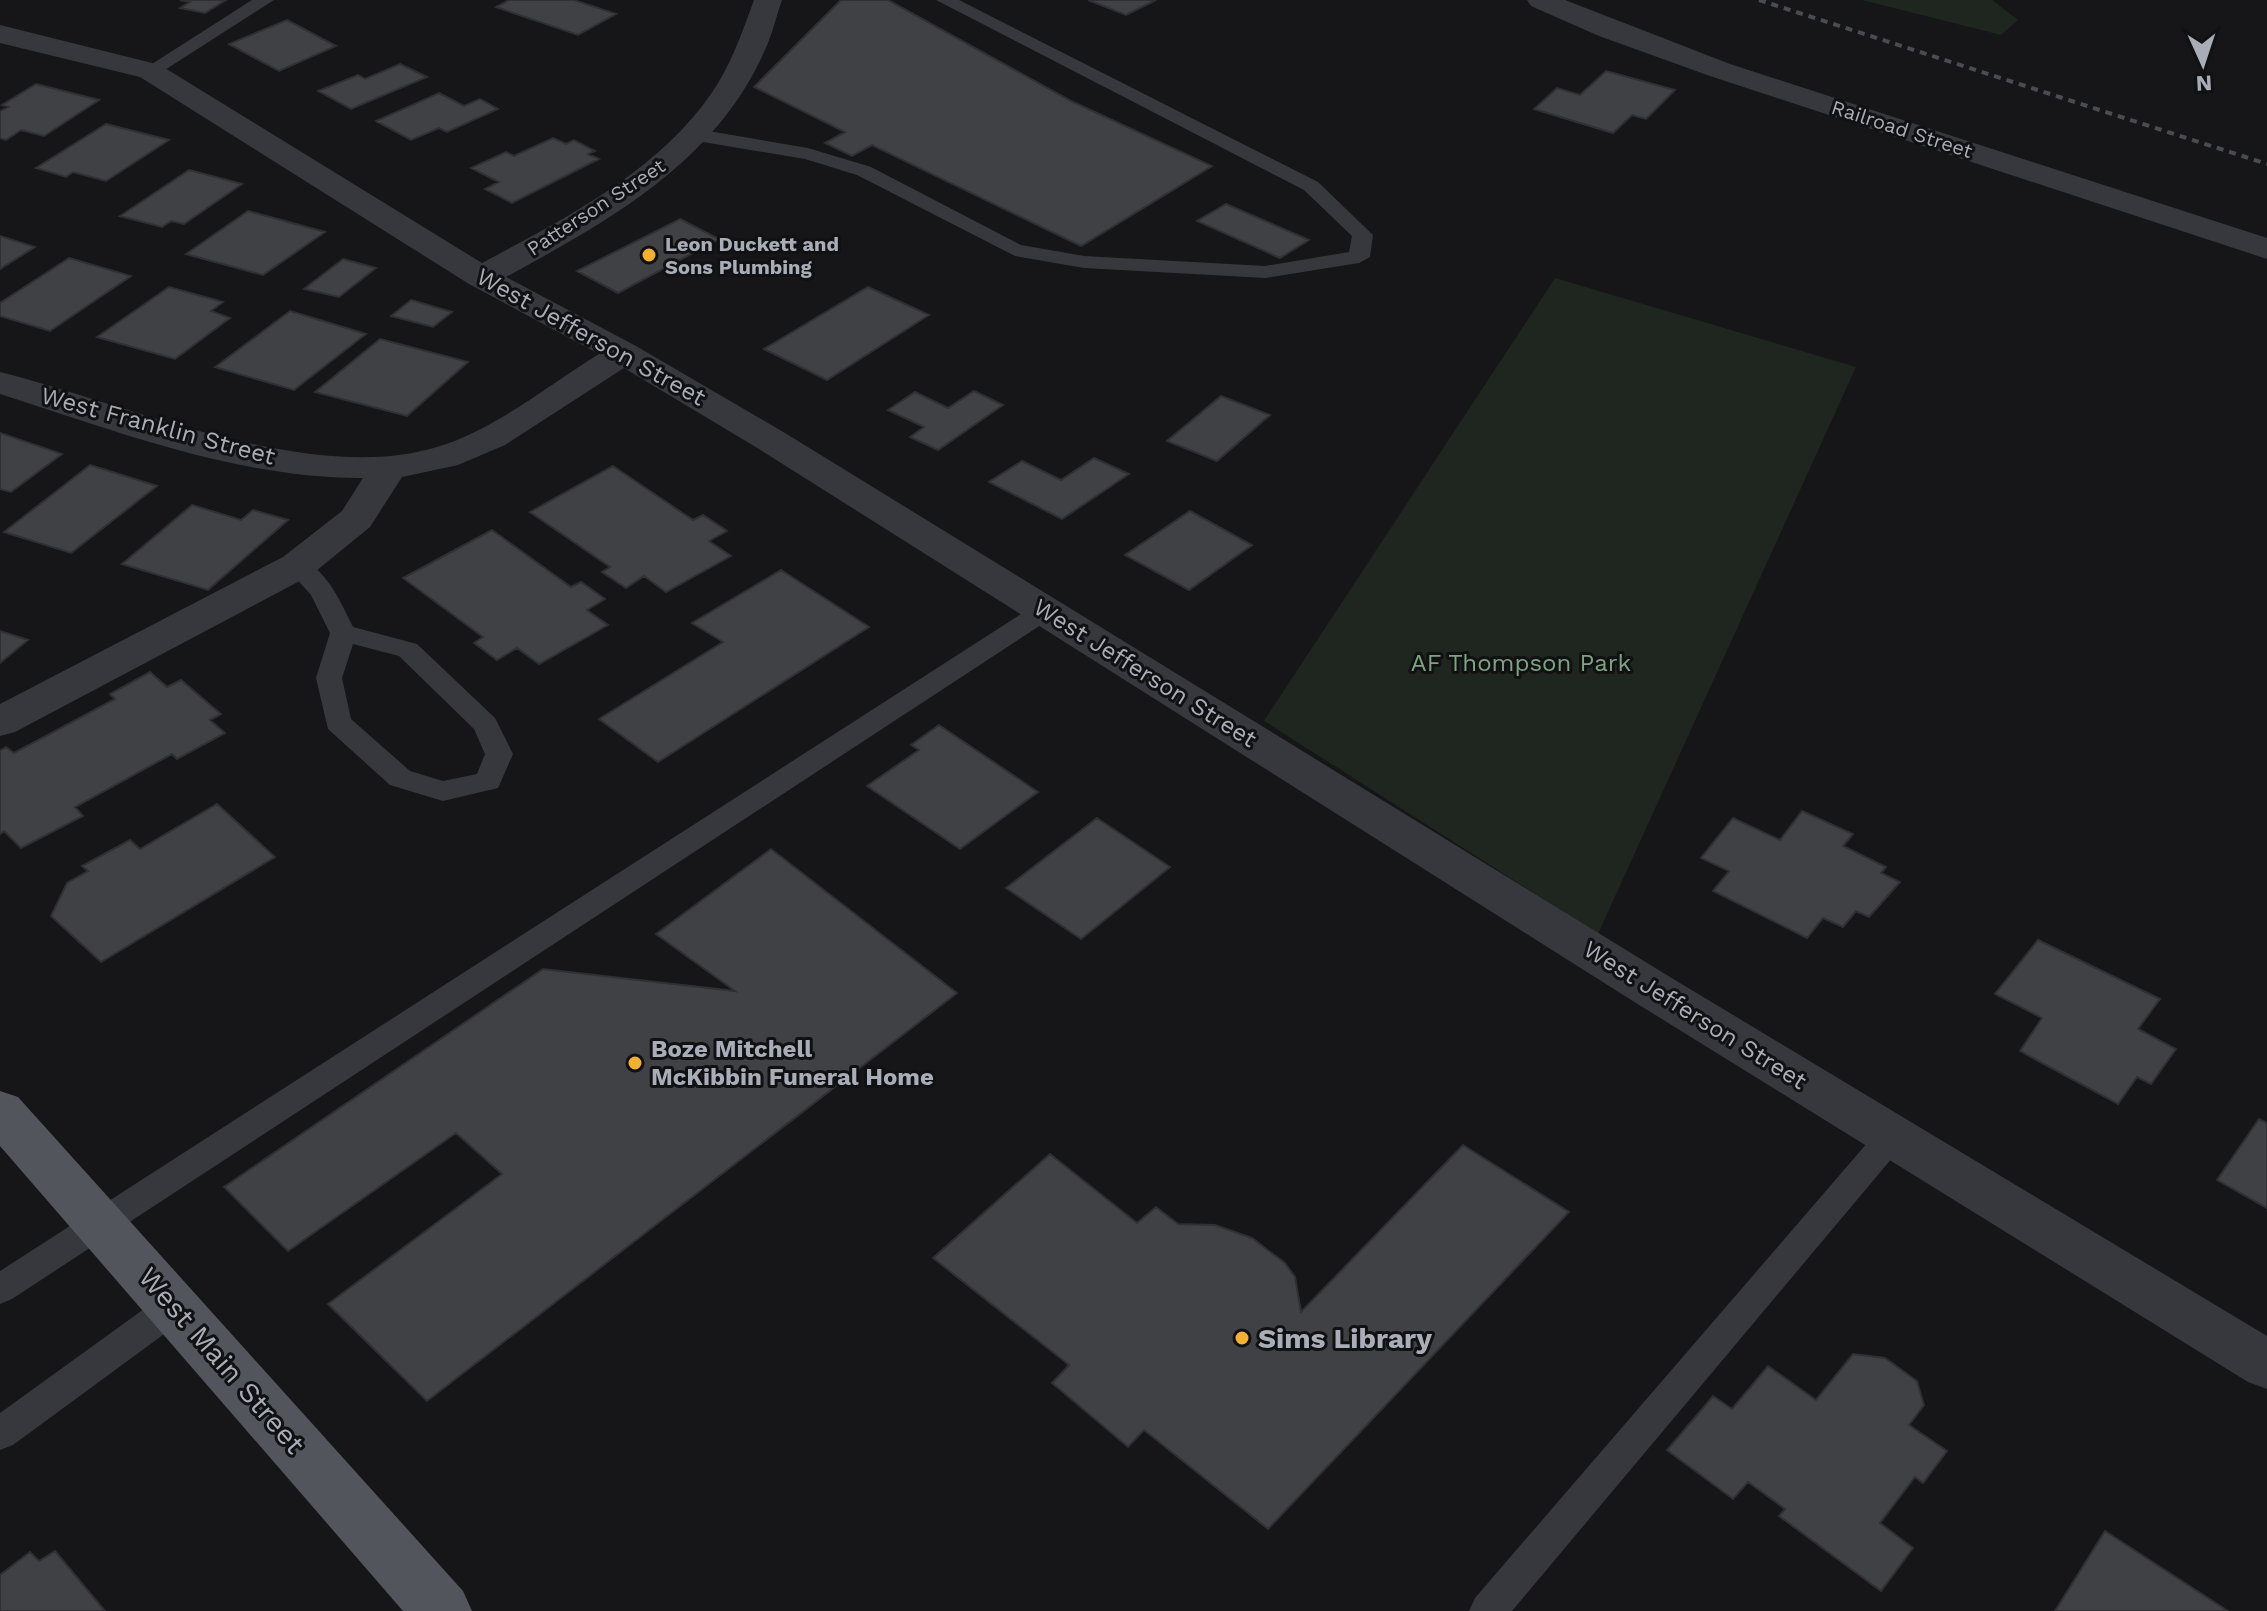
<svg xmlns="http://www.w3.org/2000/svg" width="2267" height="1611" font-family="'Work Sans',sans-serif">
  <rect width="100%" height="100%" fill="#161618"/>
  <!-- green -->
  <path fill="#1e261f" d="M1862,0h130l26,20 -17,15z
    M1555,278l301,89 -258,567 -334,-213z"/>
  <!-- building -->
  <path fill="#404145" stroke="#303034" stroke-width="2" d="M180,0h46l-21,13 -25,-5 10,-6z
    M509,0h65l42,14 -38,21 -82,-28z
    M841,0h47l183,101 141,65 -131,80 -209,-101 -20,11 -27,-13 20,-11 -91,-45z
    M1088,0h68l-30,15z
    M287,20l49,26 -57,25 -50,-27z
    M400,64l27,13 -76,32 -33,-18 40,-16 7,4z
    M1606,71l69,19 -29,29 -14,-4 -19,18 -79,-24 23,-21 23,7z
    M36,84l63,16 -55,36 -23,-6 -15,10 -6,-2v-27l8,-4 -6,-2z
    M439,93l25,13 16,-7 18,10 -51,23 -8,-4 -28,12 -35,-19z
    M106,124l63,16 -63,41 -33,-9 -7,5 -30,-9z
    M553,138l13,6 8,-4 21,11 -7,3 11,5 -87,44 -27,-14 14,-7 -28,-14 35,-16 8,4z
    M189,170l53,14 -58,40 -13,-3 -9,6 -42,-11z
    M1226,204l83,36 -29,18 -83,-37z
    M248,211l77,21 -62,43 -77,-21z
    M680,219l39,20 -101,54 -41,-22z
    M0,236l35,11 -35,22z
    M69,258l62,18 -81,55 -50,-15v-13z
    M343,259l33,9 -37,29 -35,-8z
    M169,287l54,15 -12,9 19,7 -55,41 -78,-22z
    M868,287l61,28 -102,65 -63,-31z
    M411,300l41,12 -19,15 -42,-11z
    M290,311l76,23 -72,56 -79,-23z
    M380,339l88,23 -61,54 -92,-24z
    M974,391l29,14 -65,45 -28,-13 14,-10 -36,-17 27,-18 33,16z
    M1221,396l49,19 -53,46 -50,-20z
    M0,433l62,21 -51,38 -11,-3z
    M1094,458l35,16 -67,45 -73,-37 33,-21 39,19z
    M90,465l67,21 -86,67 -67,-21z
    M613,466l80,54 10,-5 24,16 -18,10 22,15 -65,36 -22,-16 -18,12 -24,-16 8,-5 -80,-55z
    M192,505l49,15 12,-10 35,10 -80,70 -86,-26z
    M1190,511l62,34 -63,45 -64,-35z
    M492,530l79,57 10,-5 24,17 -18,11 21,15 -69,39 -22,-16 -20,12 -23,-17 9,-6 -80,-59z
    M781,570l88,57 -211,135 -59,-43 124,-77 -31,-19z
    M0,631l28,9 -28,23z
    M150,672l17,15 14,-7 40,34 -11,6 15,13 -48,26 -5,-5 -97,53 8,9 -62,32 -17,-17 -4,3v-83l6,-4 8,6 101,-54 -5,-5z
    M939,725l99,67 -78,57 -93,-63 52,-36 -8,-5z
    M217,804l58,53 -174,105 -50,-46 16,-33 21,-12 -6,-5 48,-26 10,9z
    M1802,811l51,23 -10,12 43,21 -5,6 19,9 -31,35 -13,-6 -13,16 -20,-9 -16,20 -94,-47 16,-20 -28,-13 32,-40 47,22z
    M1097,818l73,49 -89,72 -75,-51z
    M771,849l186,144 -530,408 -99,-97 174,-130 -46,-41 -168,118 -64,-64 319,-218 192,22 -79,-57z
    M2038,940l122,59 -22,30 38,20 -25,35 -14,-7 -19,27 -98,-53 22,-33 -47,-24z
    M2259,1119l8,4v85l-50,-28z
    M1463,1145l106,67 -301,317 -124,-99 -16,17 -76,-64 17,-18 -136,-107 117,-104 87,69 19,-16 22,17 37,1 37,13 33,25 10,14 6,35z
    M1853,1354l32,4 32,23 7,24 -15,20 38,26 -24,32 -8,-6 -35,46 33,25 -32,43 -102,-75 6,-7 -37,-27 -15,17 -66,-49 46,-54 19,13 36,-43 48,34z
    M2105,1531l123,80h-173z
    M55,1551l50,60h-105v-36l30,-23 9,9z"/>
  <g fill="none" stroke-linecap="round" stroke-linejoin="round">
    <!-- lane -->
    <path fill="#37383d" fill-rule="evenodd" d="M252,0h22l-117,75 -7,2 -9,-6z
      M936,0h23l359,182 55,53 -3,22 -11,6 -94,15 -181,-10 -69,-12 -158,-81 -52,-16 -108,-18 -10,-6 10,-6 111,19 63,19 150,78 63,11 181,10 84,-14 3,-16 -48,-46z
      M297,558c29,8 44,45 56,69l64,17 78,74 18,36 -15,34 -55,13 -53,-16 -62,-56 -12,-51 14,-45 -19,-38 -26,-29zM353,644l46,12 75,73 11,25 -8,20 -34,7 -33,-10 -59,-52 -9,-41z
      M1044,603l9,2 4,6 -4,6 -1041,682 -12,5v-33l1035,-666z
      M1892,1123l11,4 5,9 -5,9 -391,466h-43l6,-13 406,-471z
      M174,1292l12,4 5,11 -5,11 -173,127 -13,5v-37l162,-117z"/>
    <!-- street -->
    <path fill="#37383d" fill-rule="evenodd" d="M754,0h28c-6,17 -10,36 -18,52 -49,111 -157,170 -258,225l130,69 149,87 885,544 597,359v53l-19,-7 -612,-379 -877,-554 -135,-81 -119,77 -47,20 -56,12 -32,50 -59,48 -296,157 -15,4v-32l283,-147 59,-46 21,-33c-123,1 -247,-47 -363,-84v-22c124,31 310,114 437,75 59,-18 110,-61 162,-93l-130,-70 -329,-207 -140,-34v-18l160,40 322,198c82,-44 174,-90 229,-169 20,-29 31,-61 43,-94z
      M1527,0h38l165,64 537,174v21l-557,-183 -111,-40 -68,-30z"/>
    <!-- primary -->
    <path fill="#53555c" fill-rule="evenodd" d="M0,1091l18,6 445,494 9,20h-69l-403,-465z"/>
    <!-- rail -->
    <path stroke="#4a4c52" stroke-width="4" stroke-dasharray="7 6" stroke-linecap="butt" d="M1759,0l508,164"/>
  </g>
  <!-- markers -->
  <g fill="#f2b134" stroke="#111113" stroke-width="3">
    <circle cx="649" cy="255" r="8"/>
    <circle cx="635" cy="1063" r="8"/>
    <circle cx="1242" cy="1338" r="8"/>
  </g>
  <g text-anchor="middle" stroke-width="6" stroke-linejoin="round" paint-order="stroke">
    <!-- far-street labels -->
    <g font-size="20" fill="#a8adb8" stroke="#111113">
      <text transform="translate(1902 129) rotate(18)" y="7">Railroad Street</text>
      <text transform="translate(596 207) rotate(-33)" y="7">Patterson Street</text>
    </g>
    <!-- far-poi labels -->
    <g font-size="20" font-weight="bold" fill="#a8adb8" stroke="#111113" text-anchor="start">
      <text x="665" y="251">Leon Duckett and<tspan x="665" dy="23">Sons Plumbing</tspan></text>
    </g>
    <!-- street labels -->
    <g font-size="24" fill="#a8adb8" stroke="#111113">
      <text transform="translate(591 337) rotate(29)" y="8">West Jefferson Street</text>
      <text transform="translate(158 426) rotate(15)" y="8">West Franklin Street</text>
      <text transform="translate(1145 673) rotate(32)" y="8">West Jefferson Street</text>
      <text transform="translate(1695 1015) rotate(32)" y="8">West Jefferson Street</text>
    </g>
    <!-- park labels -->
    <g font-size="24" fill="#7fa381" stroke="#111113">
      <text x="1521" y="671">AF Thompson Park</text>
    </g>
    <!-- poi labels -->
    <g font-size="24" font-weight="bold" fill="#a8adb8" stroke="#111113" text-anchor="start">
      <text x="651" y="1057">Boze Mitchell<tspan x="651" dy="28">McKibbin Funeral Home</tspan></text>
    </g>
    <!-- near-poi labels -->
    <g font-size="28" font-weight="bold" fill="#a8adb8" stroke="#111113" text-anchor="start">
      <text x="1258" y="1348">Sims Library</text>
    </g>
    <!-- near-street labels -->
    <g font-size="28" fill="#a8adb8" stroke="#111113">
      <text transform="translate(222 1360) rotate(49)" y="10">West Main Street</text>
    </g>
  </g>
  <!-- north arrow -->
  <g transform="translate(2203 64) rotate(177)" stroke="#111113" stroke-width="6" paint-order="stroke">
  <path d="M0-6L14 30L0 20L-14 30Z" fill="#a8adb8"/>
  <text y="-12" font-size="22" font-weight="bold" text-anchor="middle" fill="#a8adb8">N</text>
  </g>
</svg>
